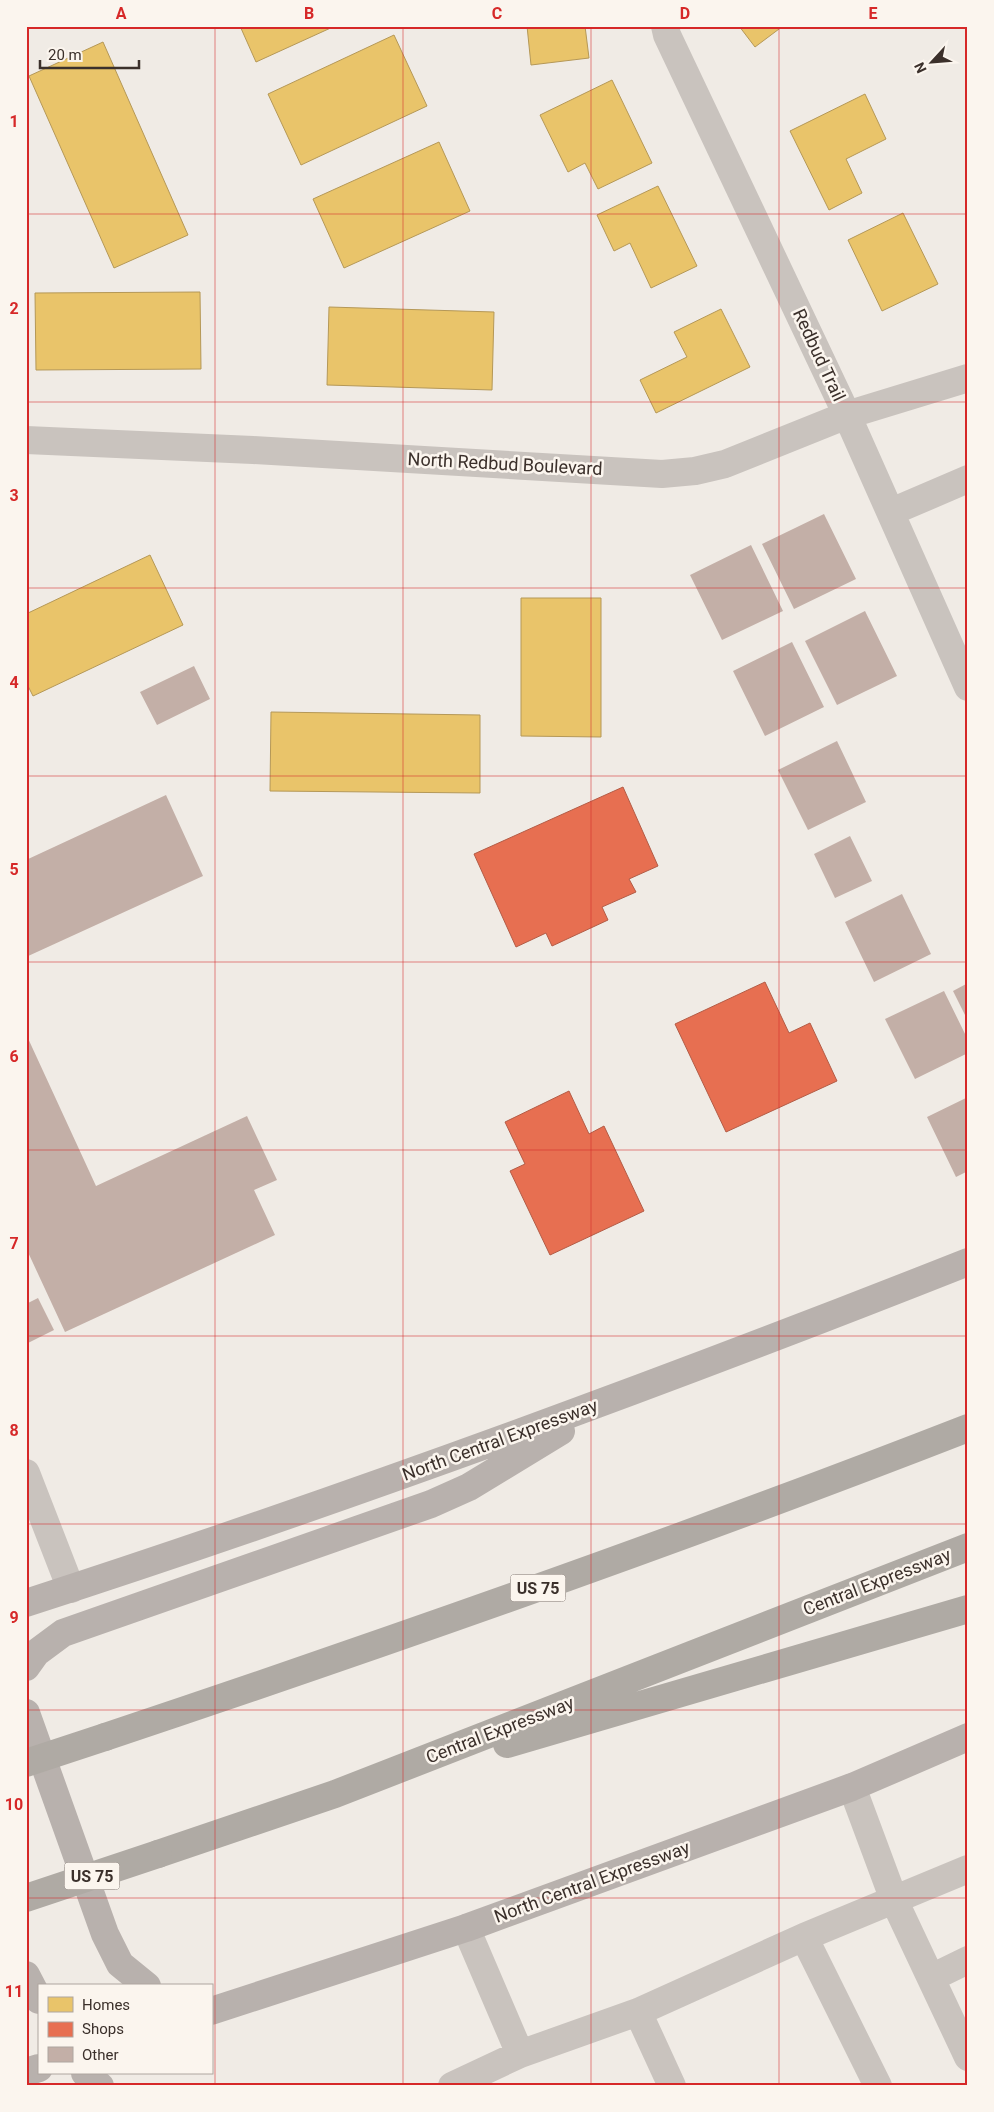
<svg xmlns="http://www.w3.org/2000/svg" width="994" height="2112" viewBox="0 0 994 2112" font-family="Roboto,sans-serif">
<rect width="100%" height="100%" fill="#f0ebe5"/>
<!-- homes -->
<path fill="#e9c46a" stroke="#b59857" d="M240,26h95l-79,36z
M527,26h58l4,32 -58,7z
M739,26h44l-28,21z
M394,35l33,71 -126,59 -33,-71z
M103,42l85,193 -74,33 -85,-192z
M612,80l40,83 -54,26 -13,-26 -17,9 -28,-57z
M865,94l21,45 -40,20 16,34 -33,17 -39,-79z
M439,142l31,69 -126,57 -31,-69z
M658,186l39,80 -46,22 -21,-45 -16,8 -17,-36z
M903,213l35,71 -56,27 -34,-71z
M200,292l1,77 -165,1 -1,-77z
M329,307l165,5 -2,78 -165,-5z
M721,309l29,58 -94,46 -16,-33 47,-23 -13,-25z
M150,555l33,70 -150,71 -7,-14v-68z
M521,598h80v139l-80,-1z
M271,712l209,3v78l-210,-2z"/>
<!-- shops -->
<path fill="#e76f51" stroke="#b35c46" d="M623,787l35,79 -29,13 7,13 -34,15 6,13 -56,26 -6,-13 -30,14 -42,-93z
M765,982l24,51 21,-10 27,58 -111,51 -51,-108z
M569,1091l20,43 15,-8 40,85 -94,44 -40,-84 15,-7 -20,-42z"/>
<!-- building -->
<path fill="#c3afa7" d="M824,514l32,65 -62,30 -32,-65z
M751,545l32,66 -61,29 -32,-65z
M865,611l32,65 -60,29 -32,-64z
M792,642l32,65 -59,29 -32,-65z
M194,666l16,33 -53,26 -17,-33z
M837,741l29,61 -58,28 -30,-60z
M166,795l37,81 -177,81v-97z
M850,836l22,45 -37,17 -21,-44z
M902,894l29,60 -57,28 -29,-60z
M968,983v38l-15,-30z
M944,991l24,49v13l-53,26 -30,-60z
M26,1034l70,152 151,-70 30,64 -23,10 21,45 -210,97 -39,-84z
M968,1097v74l-12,6 -29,-60z
M38,1298l16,32 -28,14v-40z"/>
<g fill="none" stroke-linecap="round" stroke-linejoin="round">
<!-- minor -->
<path stroke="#c9c3be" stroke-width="28" d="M665,26l2,9 180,380 121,272
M26,440l227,10 409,24 33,-3 30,-7 122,-49 121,-37
M891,512l77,-33
M26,1473l45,116
M852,1787l42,113 74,157
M466,1928l54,126
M804,1937l74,149
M931,1978l37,-18
M638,2012l34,74
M452,2086l68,-32 118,-42 166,-75 164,-68"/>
<!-- major -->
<path stroke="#b8b1ad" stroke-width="28" d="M26,1603c318,-103 631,-218 942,-341
M26,1667l10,-14 27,-20 368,-129 38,-17 92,-56
M26,1713l79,221 15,30 27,22
M26,1975l13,25
M211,2011l255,-83 386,-141 116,-50
M26,2072l13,-4
M85,2073l15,13"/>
<!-- highway -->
<path stroke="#afaaa4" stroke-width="28" d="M105,1737c290,-97 578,-198 863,-309
M507,1744l461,-135
M158,1854l177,-60 633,-247"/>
<!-- highway-bridge -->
<path stroke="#afaaa4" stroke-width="28" d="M26,1763l79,-26
M26,1898l132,-44"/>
</g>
<!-- grid -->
<path fill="none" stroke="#d62828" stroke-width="1" stroke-opacity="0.55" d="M215,26v2060M403,26v2060M591,26v2060M779,26v2060M26,214h942M26,402h942M26,588h942M26,776h942M26,962h942M26,1150h942M26,1336h942M26,1524h942M26,1710h942M26,1898h942"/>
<g text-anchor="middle" stroke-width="5" stroke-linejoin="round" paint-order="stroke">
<!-- shield labels -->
<g fill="#fbf5ee" stroke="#756b66" stroke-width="1">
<rect x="510.5" y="1574.5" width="55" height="27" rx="4"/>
<rect x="64.5" y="1862.5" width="55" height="27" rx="4"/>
</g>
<g font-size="16" font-weight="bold" fill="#3b302b">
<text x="538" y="1594">US 75</text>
<text x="92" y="1882">US 75</text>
</g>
<!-- street labels -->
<g font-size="18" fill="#3b302b" stroke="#fbf5ee">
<text transform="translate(819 355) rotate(65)" y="6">Redbud Trail</text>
<text transform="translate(505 464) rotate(3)" y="6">North Redbud Boulevard</text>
<text transform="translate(500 1440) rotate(-20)" y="6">North Central Expressway</text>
<text transform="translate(877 1582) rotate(-21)" y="6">Central Expressway</text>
<text transform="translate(500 1730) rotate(-21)" y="6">Central Expressway</text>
<text transform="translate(592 1882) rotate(-20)" y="6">North Central Expressway</text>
</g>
</g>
<!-- border -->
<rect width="994" height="2112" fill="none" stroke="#fbf5ee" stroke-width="55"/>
<!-- legend -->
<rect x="38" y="1984" width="175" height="90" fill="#fbf5ee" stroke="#aea6a0"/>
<rect x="48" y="1997" width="25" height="15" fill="#e9c46a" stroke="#aea6a0"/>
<text x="82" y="2010" font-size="15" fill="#3b302b">Homes</text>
<rect x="48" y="2022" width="25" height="15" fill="#e76f51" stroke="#aea6a0"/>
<text x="82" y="2034" font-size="15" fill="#3b302b">Shops</text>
<rect x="48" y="2047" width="25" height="15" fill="#c3afa7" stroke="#aea6a0"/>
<text x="82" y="2060" font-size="15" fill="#3b302b">Other</text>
<!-- north arrow -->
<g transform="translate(932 62) rotate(244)" stroke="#fbf5ee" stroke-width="4" paint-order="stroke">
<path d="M0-4L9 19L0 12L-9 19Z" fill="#3b302b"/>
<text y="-8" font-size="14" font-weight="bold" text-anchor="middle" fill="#3b302b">N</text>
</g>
<!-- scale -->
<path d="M40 60v8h99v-8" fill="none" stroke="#3b302b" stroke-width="2.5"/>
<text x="48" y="60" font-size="15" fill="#3b302b" stroke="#fbf5ee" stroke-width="4" paint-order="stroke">20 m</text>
<rect x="28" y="28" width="938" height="2056" fill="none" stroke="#d62828" stroke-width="2"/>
<g font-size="16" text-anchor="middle" font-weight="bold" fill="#d62828">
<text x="121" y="19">A</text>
<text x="309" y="19">B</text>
<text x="497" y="19">C</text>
<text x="685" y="19">D</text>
<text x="873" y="19">E</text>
<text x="14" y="127">1</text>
<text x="14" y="314">2</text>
<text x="14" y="501">3</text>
<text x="14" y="688">4</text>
<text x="14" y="875">5</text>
<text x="14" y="1062">6</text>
<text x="14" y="1249">7</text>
<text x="14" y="1436">8</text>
<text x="14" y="1623">9</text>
<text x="14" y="1810">10</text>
<text x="14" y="1997">11</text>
</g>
</svg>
